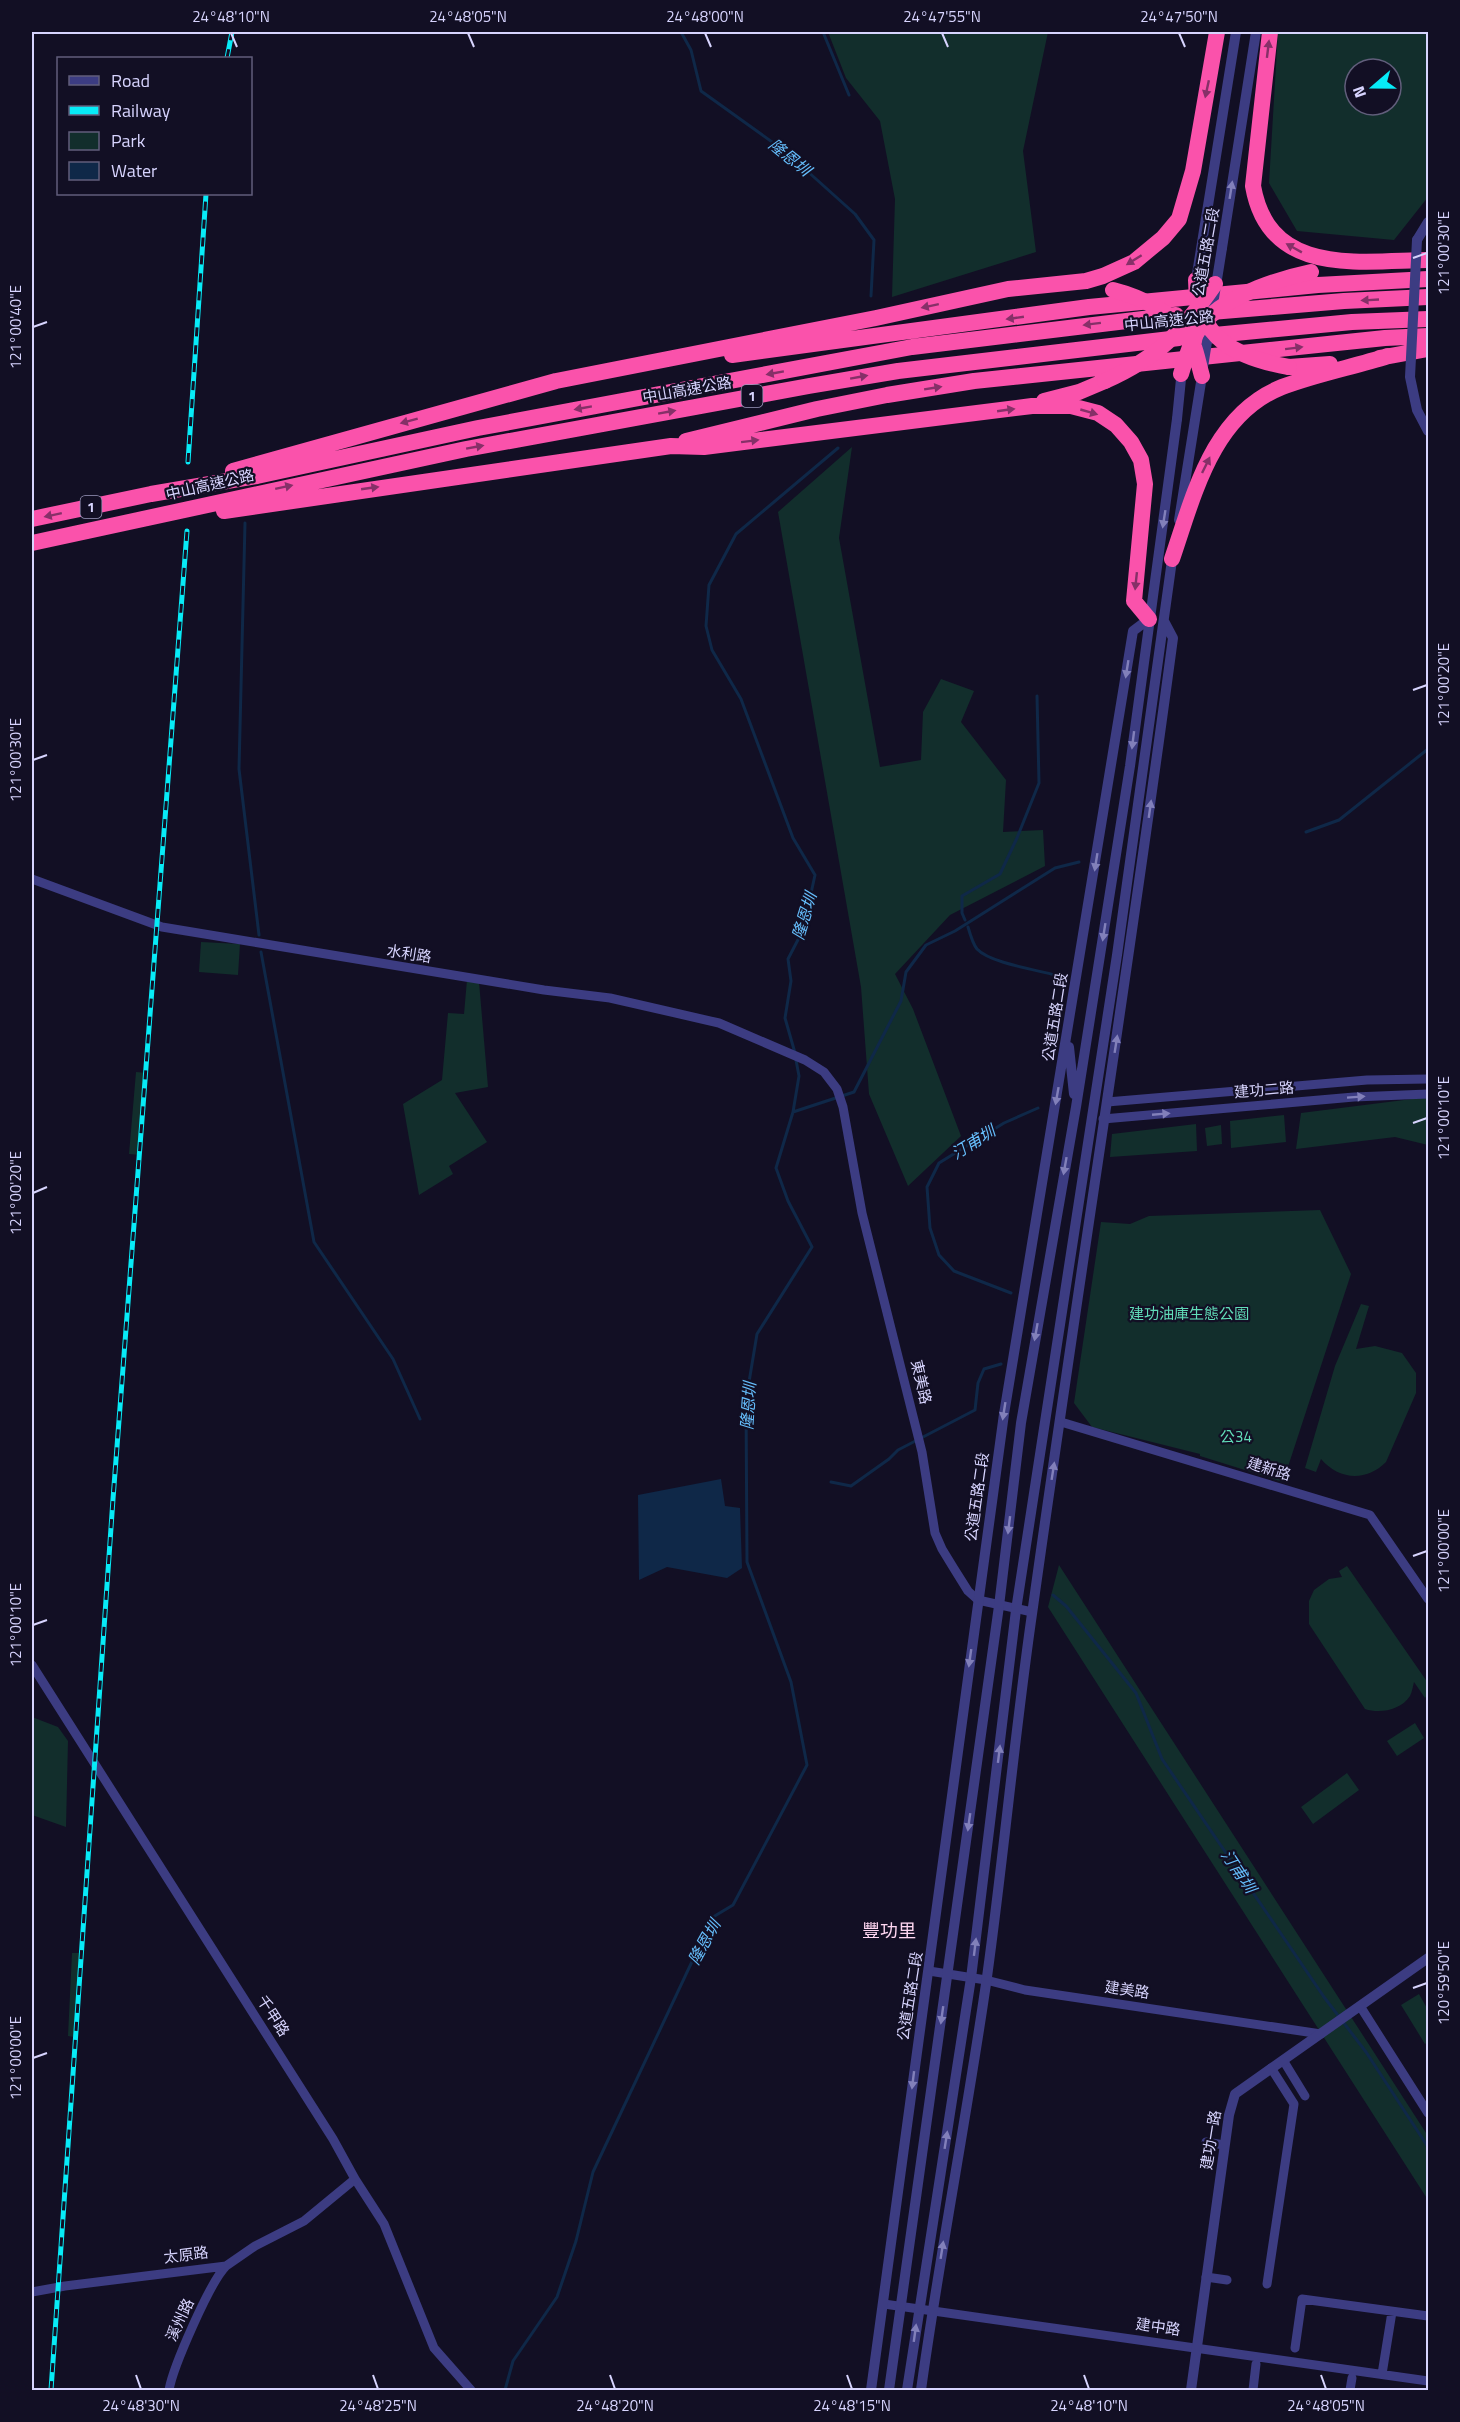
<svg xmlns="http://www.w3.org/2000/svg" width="1460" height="2422" viewBox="0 0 1460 2422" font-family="'Titillium Web','Noto Sans TC',sans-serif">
<rect width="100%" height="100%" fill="#120f24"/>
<!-- green -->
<path fill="#122e2c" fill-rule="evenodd" d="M828,32h220l-25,119 13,101 -144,45 3,-98 -15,-78 -34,-43z
M1278,32h150v165l-34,43 -97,-9 -28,-48zM1355,69h36v36h-36z
M852,447l-13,91 41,229 41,-7 2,-48 18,-33 33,12 -13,31 45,58 -3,52 40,-2 2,36 -95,49 -55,59 18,35 48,127 -53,50 -39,-92 -8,-107 -83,-475z
M201,942l39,2 -2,31 -39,-3z
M467,980l12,2 9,105 -33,6 32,49 -38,24 4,8 -34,21 -16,-91 39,-24 6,-67 16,1z
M136,1072l12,1 -7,82 -12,-1z
M1428,1097v48l-33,-8 -99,12 5,-36z
M1284,1115l2,27 -55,6 -1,-27z
M1196,1124l1,27 -87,6 2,-23z
M1221,1125l1,19 -15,2 -2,-18z
M1320,1210l31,64 -68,208 -83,-26v-2l-108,-27 -18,-24 27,-181 29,2 19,-8z
M1361,1304l8,2 -13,43 19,-3 27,7 14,20v20l-30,69c-20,20 -47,18 -65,-3l-5,13 -11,-4 30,-102z
M1059,1565l369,571v64l-380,-593z
M1347,1566l81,117v11l-3,4 -11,-16c-1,4 -2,10 -4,14 -9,14 -30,18 -45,13l-56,-85v-23l5,-11 15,-11 13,-2 -3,-6z
M32,1717l26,10 10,14 -2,86 -34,-12z
M1415,1723l9,15 -27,18 -10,-15z
M1347,1773l12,17 -46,34 -12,-17z
M72,1953h10l-8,84 -6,-1z
M1419,1994l9,16v32l-3,2 -24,-39z"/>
<!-- water -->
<path fill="#0f2848" d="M721,1479l4,27 15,2 2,60 -15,10 -60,-11 -28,13 -1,-85z"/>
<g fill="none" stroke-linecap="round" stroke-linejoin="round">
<!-- stream -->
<path stroke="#0f2848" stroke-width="3" d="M681,32l10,18 10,41 85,61 69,62 19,26 -3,56
M823,32l26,63
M245,523l-6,246 20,166
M1306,832l33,-12 89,-71
M965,920l-3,-7v-17l38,-22 17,-36 22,-55 -2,-87
M968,927c2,7 5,17 9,22 13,14 60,21 78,26
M261,952l53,290 79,117 27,60
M795,1053l-10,-35 6,-37 -3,-22 15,-29 12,-55 -22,-37 -52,-139 -29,-49 -6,-24 3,-41 27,-51 102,-86
M793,1112l61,-20 47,-91 5,-29 20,-27 29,-14 100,-63 24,-6
M1011,1293l-57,-22 -15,-16 -9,-27 -3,-41 12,-24 65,-40 34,-15
M831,1482l20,4 38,-27 9,-9 77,-40 3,-27 6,-14 17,-5
M1053,1595l13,11 70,87 26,66 162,238 42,55 62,95
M505,2390l8,-29 44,-64 19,-56 17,-69 120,-255 20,-12 74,-140 -16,-83 -44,-120 -1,-162 11,-66 55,-87 -24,-46 -12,-33 17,-56 6,-36 -3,-16"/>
<!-- minor -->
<path stroke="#3c3c82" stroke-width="9" d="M32,879l130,48 382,63 66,8 109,25 86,37 19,12 13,17 6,18 19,106 60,239 13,81 7,16 11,18 15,24 10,9 54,12
M1107,1102l260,-22 61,-1
M1103,1119l251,-22 74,-3
M1061,1422l309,93 58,84
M32,1665l301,474 22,40 29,45 50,124 37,42
M929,1971l57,9 39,10 296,44
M1360,2006l68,107
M1283,2060l22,36
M1206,2142l18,3
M1206,2277l21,3
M1267,2284l27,-180 -23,-36
M32,2292l33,-6 161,-20 29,-20 49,-25 51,-42
M884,2304l544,77
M1295,2348l7,-49 126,17
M1382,2374l10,-62
M169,2390c4,-23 41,-108 57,-124
M1253,2390l3,-26
M1350,2390l2,-12"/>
<!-- tertiary -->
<path stroke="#3c3c82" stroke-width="10" d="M1417,240l11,-18
M1222,248l34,-216
M1196,280l40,-248
M1179,520l23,-144
M1069,1047l5,47
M871,2390l133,-976 129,-783 16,-12
M889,2390l110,-784 22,-183 55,-316 54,-341 47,-347
M907,2390l64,-412 45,-368 101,-655 56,-402
M921,2390c19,-138 46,-274 66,-413 17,-123 28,-247 46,-370 45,-323 97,-645 140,-969l-9,-17
M1191,2390l38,-275 6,-21 193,-136"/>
<!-- motorway -->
<path stroke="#fa52ab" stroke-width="16" d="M1270,32l-17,154c16,91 105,75 175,74
M1211,312l133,-11 84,-4
M1204,336l148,-14 76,-3
M732,355l357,-48 229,-22 110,-6
M1379,358l49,-9
M1289,367l41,-3
M1044,401l35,-9 26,-11
M686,441l131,-32 70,-14 87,-14 411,-43 43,-2
M233,471l323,-90 320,-63 132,-29 78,-8 17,-5 31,-14 29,-24 16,-19 14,-48 24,-139
M224,511l447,-65 33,1 328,-41h39l27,7 18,12 15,17 10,18 4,24 -11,117 15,18
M32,519l119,-25 106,-18 221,-48 434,-81 264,-32
M32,543l434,-94 343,-63 89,-15 281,-33
M1172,559c22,-64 40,-144 110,-172 34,-13 71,-20 106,-31"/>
<!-- rail casing -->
<g stroke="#07ebf7" stroke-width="5">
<path id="rail" d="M227,58l5,-26
M188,462l18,-268
M51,2390l62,-891 74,-968"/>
</g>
<!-- rail -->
<use href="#rail" stroke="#120f24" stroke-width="3" stroke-dasharray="9" stroke-linecap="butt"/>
<!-- tertiary-bridge -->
<path stroke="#3c3c82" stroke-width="10" d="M1417,240l-7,137 7,33 11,21
M1203,367l19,-119
M1177,419l5,-50"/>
<!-- motorway-bridge -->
<path stroke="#fa52ab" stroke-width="16" d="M1196,280c0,58 41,78 93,87
M1113,290c28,7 67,25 80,54 4,10 6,22 9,32
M1181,374c6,-20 13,-44 29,-58 26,-23 68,-37 101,-44
M1105,381c54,-24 76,-48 110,-97"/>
</g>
<!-- one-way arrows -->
<defs><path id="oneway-solid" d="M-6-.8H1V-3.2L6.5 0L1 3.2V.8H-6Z" transform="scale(1.5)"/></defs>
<g fill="#863068">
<use href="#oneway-solid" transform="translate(1268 49) rotate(-83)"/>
<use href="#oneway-solid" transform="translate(1207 89) rotate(102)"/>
<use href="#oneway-solid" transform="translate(1294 248) rotate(-151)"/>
<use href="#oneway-solid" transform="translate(1134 260) rotate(148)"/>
<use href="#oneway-solid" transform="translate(1370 300) rotate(177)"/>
<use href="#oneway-solid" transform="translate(930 306) rotate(168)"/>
<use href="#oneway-solid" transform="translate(1015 318) rotate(172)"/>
<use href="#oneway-solid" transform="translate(1092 324) rotate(173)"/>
<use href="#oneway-solid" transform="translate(1294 348) rotate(-7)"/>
<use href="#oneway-solid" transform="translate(775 373) rotate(170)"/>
<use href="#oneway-solid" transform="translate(859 377) rotate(-10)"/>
<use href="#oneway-solid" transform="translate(933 388) rotate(-9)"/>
<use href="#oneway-solid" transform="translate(583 408) rotate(170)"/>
<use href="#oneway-solid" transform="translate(1006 410) rotate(-8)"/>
<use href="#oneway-solid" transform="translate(667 412) rotate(-10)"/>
<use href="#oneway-solid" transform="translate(1089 412) rotate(16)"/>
<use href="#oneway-solid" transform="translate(409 421) rotate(165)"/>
<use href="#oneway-solid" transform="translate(750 441) rotate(-7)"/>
<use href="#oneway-solid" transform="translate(475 447) rotate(-10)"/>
<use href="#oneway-solid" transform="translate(1206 465) rotate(-64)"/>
<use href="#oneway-solid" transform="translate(284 487) rotate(-12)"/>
<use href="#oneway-solid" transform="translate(370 488) rotate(-8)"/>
<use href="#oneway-solid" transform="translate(53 515) rotate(168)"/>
<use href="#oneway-solid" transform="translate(1136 581) rotate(96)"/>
</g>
<g fill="#8280ba">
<use href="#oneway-solid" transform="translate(1231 190) rotate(-81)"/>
<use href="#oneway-solid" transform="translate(1164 519) rotate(99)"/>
<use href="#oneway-solid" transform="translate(1127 669) rotate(99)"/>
<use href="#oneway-solid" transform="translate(1133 740) rotate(97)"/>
<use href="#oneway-solid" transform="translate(1150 809) rotate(-82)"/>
<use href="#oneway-solid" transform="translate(1096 862) rotate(99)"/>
<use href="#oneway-solid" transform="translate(1104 932) rotate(99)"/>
<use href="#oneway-solid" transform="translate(1116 1044) rotate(-81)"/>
<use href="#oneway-solid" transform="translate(1057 1096) rotate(100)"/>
<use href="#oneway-solid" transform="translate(1356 1097) rotate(-4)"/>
<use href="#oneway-solid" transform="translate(1161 1114) rotate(-5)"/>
<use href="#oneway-solid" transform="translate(1065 1166) rotate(100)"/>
<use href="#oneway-solid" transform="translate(1036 1332) rotate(100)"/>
<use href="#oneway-solid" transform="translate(1004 1411) rotate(99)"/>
<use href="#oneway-solid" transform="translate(1053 1471) rotate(-81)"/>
<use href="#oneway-solid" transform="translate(1009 1525) rotate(97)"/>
<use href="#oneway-solid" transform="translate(970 1658) rotate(98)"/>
<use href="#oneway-solid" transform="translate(999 1754) rotate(-83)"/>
<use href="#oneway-solid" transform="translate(969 1822) rotate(98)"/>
<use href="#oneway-solid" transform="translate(975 1947) rotate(-83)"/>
<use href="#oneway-solid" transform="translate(942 2015) rotate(98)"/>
<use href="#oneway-solid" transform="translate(913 2080) rotate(97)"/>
<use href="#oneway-solid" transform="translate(946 2140) rotate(-81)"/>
<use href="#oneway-solid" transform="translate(942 2250) rotate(-81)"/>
<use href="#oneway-solid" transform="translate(915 2333) rotate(-82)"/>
</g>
<!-- ticks -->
<path fill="none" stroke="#d7d4fe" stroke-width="2" d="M231,33l6,14M468,33l6,14M705,33l6,14M942,33l6,14M1179,33l6,14M1413,258l14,-5M33,327l14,-5M1413,690l14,-5M33,760l14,-5M1413,1123l14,-5M33,1193l14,-6M1413,1556l14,-5M33,1625l14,-5M1413,1988l14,-5M33,2058l14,-5M136,2375l5,14M373,2375l5,14M610,2375l5,14M847,2375l5,14M1084,2375l5,14M1321,2375l5,14"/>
<g text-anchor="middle" stroke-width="4.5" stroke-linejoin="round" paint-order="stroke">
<!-- shield labels -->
<g fill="#120f24" stroke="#9c99bd" stroke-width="1.5">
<rect x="741.5" y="385" width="21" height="22" rx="4.5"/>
<rect x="80.5" y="496" width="21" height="22" rx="4.5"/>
</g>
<g font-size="14" font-weight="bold" fill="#d7d4fe">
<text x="752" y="401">1</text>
<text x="91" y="512">1</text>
</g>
<!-- street labels -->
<g font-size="15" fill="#d7d4fe" stroke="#120f24">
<text transform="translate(1206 252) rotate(-80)" y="5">公道五路二段</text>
<text transform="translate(1169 321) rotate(-6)" y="5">中山高速公路</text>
<text transform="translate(687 390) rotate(-10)" y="5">中山高速公路</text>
<text transform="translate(210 485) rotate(-13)" y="5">中山高速公路</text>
<text transform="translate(409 954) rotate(9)" y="5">水利路</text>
<text transform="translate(1055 1017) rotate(-81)" y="5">公道五路二段</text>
<text transform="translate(1264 1090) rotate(-5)" y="5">建功二路</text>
<text transform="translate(921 1382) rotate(77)" y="5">東美路</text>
<text transform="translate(1269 1469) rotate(17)" y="5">建新路</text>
<text transform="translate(977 1497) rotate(-82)" y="5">公道五路二段</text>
<text transform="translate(1127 1990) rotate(8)" y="5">建美路</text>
<text transform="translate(910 1996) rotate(-81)" y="5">公道五路二段</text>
<text transform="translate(273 2016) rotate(57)" y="5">千甲路</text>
<text transform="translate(1211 2140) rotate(-81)" y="5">建功一路</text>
<text transform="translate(186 2255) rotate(-7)" y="5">太原路</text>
<text transform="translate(180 2320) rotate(-65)" y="5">溪州路</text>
<text transform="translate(1158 2327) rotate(8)" y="5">建中路</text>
</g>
<!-- park labels -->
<g font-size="15" fill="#61dcb8" stroke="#120f24">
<text x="1189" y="1319">建功油庫生態公園</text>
<text x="1236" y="1442">公34</text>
</g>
<!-- water labels -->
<g font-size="16" font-style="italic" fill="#65bdfb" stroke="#120f24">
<text transform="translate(790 157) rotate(39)" y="6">隆恩圳</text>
<text transform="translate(804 916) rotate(-73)" y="6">隆恩圳</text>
<text transform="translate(973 1142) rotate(-32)" y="6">汀甫圳</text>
<text transform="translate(748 1406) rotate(-86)" y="6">隆恩圳</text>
<text transform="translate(1239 1871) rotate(56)" y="6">汀甫圳</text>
<text transform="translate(704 1942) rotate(-61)" y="6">隆恩圳</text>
</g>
<!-- quarter labels -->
<g font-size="18" fill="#fed6f1" stroke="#120f24">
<text x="889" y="1937">豐功里</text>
</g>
</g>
<!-- border -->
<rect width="1460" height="2422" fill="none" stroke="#120f24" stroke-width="66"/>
<!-- legend -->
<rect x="57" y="57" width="195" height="138" fill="#120f24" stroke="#615e7b" stroke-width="1.5"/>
<rect x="69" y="76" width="30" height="9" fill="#3c3c82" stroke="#615e7b" stroke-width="1.5"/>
<text x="111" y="87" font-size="18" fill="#d7d4fe">Road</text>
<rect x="69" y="106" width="30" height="9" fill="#07ebf7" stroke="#615e7b" stroke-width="1.5"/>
<text x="111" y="117" font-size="18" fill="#d7d4fe">Railway</text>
<rect x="69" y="132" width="30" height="18" fill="#122e2c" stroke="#615e7b" stroke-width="1.5"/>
<text x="111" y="147" font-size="18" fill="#d7d4fe">Park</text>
<rect x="69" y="162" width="30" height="18" fill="#0f2848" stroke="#615e7b" stroke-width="1.5"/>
<text x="111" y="177" font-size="18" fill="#d7d4fe">Water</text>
<!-- north arrow -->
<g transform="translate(1373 87) rotate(250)"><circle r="28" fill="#120f24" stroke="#615e7b" stroke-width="1.5"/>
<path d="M0-4.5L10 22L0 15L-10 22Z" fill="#07ebf7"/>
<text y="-9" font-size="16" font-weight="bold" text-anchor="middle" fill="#d7d4fe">N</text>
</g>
<rect x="33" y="33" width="1394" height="2356" fill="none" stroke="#d7d4fe" stroke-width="2"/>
<g font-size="15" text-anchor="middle" fill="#d7d4fe">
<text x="231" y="22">24°48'10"N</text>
<text x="468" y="22">24°48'05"N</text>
<text x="705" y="22">24°48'00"N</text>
<text x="942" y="22">24°47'55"N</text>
<text x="1179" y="22">24°47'50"N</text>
<text transform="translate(1444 253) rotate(-90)" y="5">121°00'30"E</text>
<text transform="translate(16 327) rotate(-90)" y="5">121°00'40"E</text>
<text transform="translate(1444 685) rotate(-90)" y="5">121°00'20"E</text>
<text transform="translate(16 760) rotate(-90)" y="5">121°00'30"E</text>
<text transform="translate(1444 1118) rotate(-90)" y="5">121°00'10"E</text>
<text transform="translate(16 1193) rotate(-90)" y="5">121°00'20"E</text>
<text transform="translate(1444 1551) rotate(-90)" y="5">121°00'00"E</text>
<text transform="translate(16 1625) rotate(-90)" y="5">121°00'10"E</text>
<text transform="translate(1444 1983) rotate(-90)" y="5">120°59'50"E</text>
<text transform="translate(16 2058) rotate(-90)" y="5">121°00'00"E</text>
<text x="141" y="2411">24°48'30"N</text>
<text x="378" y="2411">24°48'25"N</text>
<text x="615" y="2411">24°48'20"N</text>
<text x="852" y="2411">24°48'15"N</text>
<text x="1089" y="2411">24°48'10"N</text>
<text x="1326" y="2411">24°48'05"N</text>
</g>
</svg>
